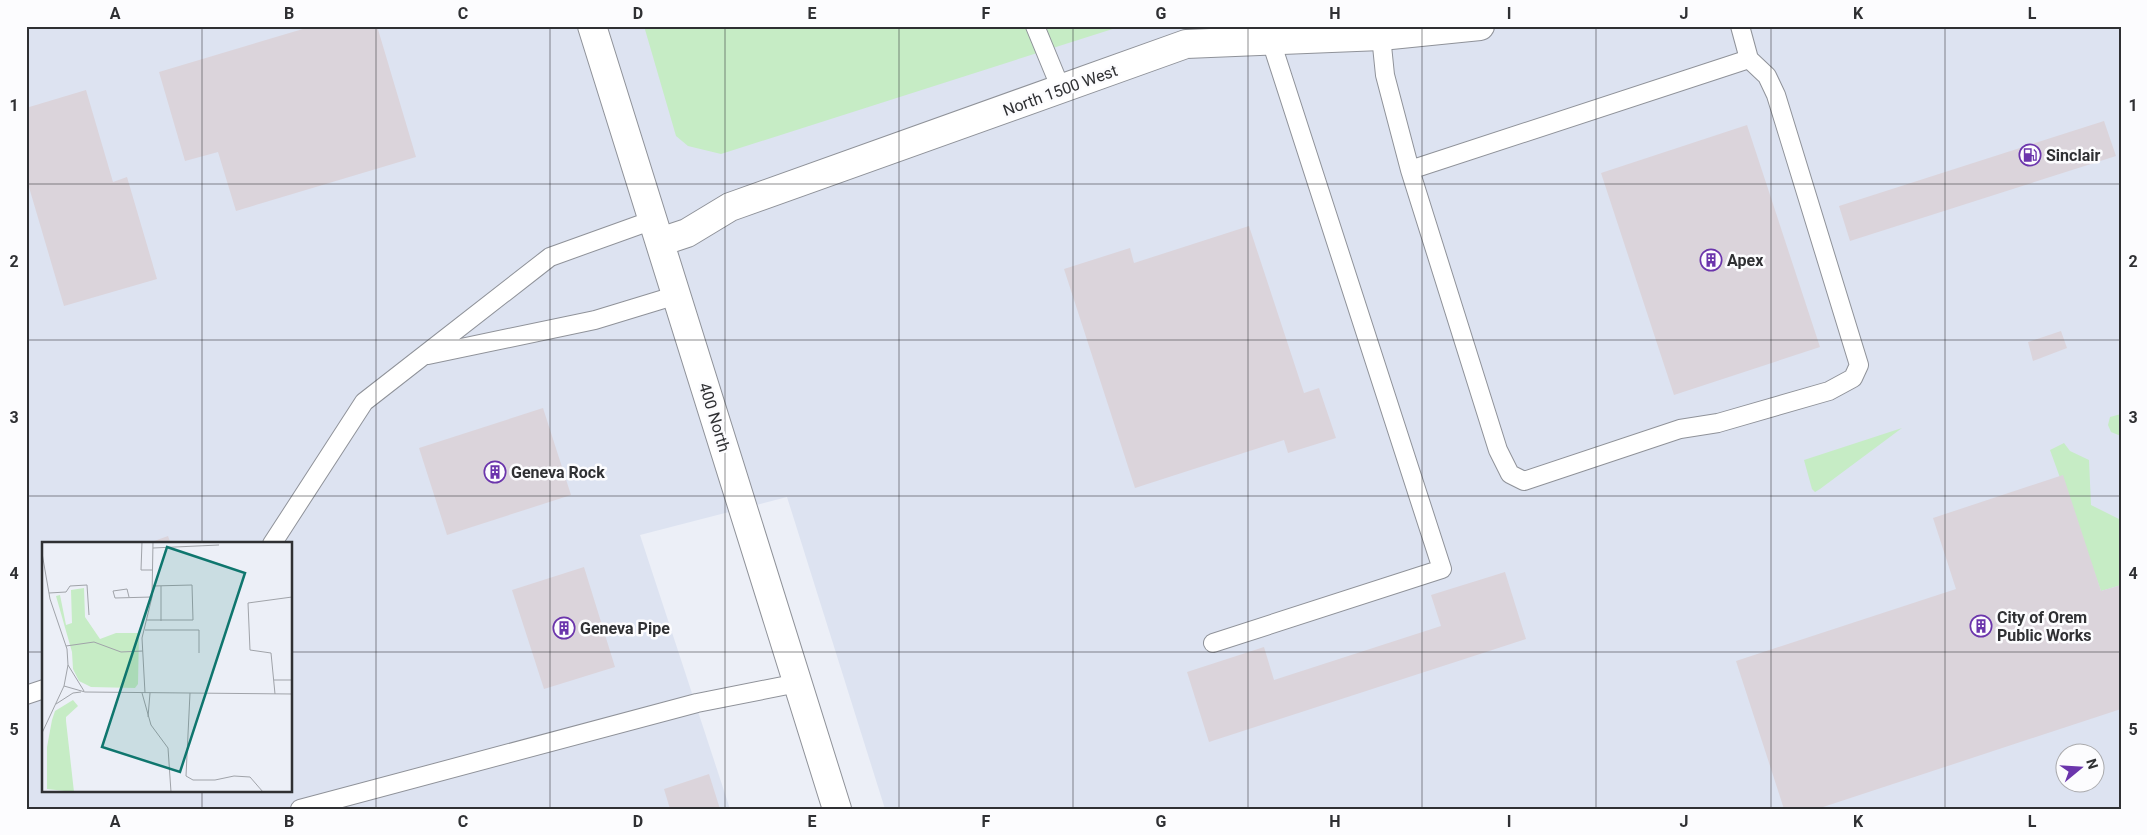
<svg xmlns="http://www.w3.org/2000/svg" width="2147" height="835" viewBox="0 0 2147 835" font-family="Roboto,sans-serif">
<rect width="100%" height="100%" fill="#eceff7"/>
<!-- built -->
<path fill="#dde3f1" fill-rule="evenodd" d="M26,26h2095v783h-1236l-98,-312 -147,38 90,274h-704zM44,544h247v247h-247zM2064,752h30v30h-30z"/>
<!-- green -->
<path fill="#c6ecc5" d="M644,26h478l-401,128 -33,-8 -12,-10z
M2121,414v22l-10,-4 -3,-7 2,-8z
M1902,428l-82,61 -5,3 -3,-3 -8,-29z
M2064,443l6,8 19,9 2,45 30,15v65l-20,6 -51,-141z"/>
<!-- building -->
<path fill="#dbd4db" d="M313,26h64l39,131 -180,54 -18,-59 -33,9 -26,-89z
M86,90l27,92 14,-5 30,102 -93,27 -38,-129v-69z
M2104,121l12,35 -266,85 -11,-35z
M1747,125l73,222 -146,48 -73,-222z
M1249,226l55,167 15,-5 17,50 -48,15 -4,-13 -149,48 -71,-219 66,-21 4,15z
M2061,331l6,17 -34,13 -5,-19z
M543,408l28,87 -124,40 -28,-87z
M2063,475l38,116 20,-6v124l-304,100h-33l-48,-148 220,-72 -23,-71z
M168,536l3,8h-25z
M584,567l31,100 -71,22 -32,-99z
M1505,572l21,67 -317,103 -22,-70 77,-25 10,33 167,-54 -10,-31z
M709,774l11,35h-50l-6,-20z"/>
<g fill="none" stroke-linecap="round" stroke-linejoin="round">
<!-- lane casing -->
<g stroke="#8f9299" stroke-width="20">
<path id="lane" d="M1035,26l26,63
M1381,36l4,39 25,95 88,280 12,24 14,7 156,-52 38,-6 111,-32 24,-13 6,-13 -83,-270 -9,-19 -18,-17 -9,-33
M1410,170l339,-111
M428,355l167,-35 82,-25
M272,544l92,-142 186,-145 103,-37
M1213,643l229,-74 -171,-528
M26,695l18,-6
M300,809l397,-106 101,-20"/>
</g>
<!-- secondary casing -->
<g stroke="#8f9299" stroke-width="30">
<path id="secondary" d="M592,26l245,783
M660,242l27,-9 43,-26 456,-163 195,-8 99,-10"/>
</g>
<!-- lane -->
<use href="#lane" stroke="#fff" stroke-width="18"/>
<!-- secondary -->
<use href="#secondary" stroke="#fff" stroke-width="28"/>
</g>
<!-- grid -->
<path fill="none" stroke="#2f3033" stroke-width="1" stroke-opacity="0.55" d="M202,26v518M376,26v783M550,26v783M725,26v783M899,26v783M1073,26v783M1248,26v783M1422,26v783M1596,26v783M1771,26v783M1945,26v783M26,184h2095M26,340h2095M26,496h2095M26,652h18M291,652h1830M202,791v18"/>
<!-- icons -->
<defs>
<g id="fuel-ring" transform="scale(1.125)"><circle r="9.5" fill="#fcfcfe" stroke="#6b35ac" stroke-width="1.5"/><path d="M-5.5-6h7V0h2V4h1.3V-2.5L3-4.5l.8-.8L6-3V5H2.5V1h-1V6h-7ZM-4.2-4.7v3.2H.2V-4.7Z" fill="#6b35ac"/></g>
<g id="building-ring" transform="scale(1.125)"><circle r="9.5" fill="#fcfcfe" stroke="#6b35ac" stroke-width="1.5"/><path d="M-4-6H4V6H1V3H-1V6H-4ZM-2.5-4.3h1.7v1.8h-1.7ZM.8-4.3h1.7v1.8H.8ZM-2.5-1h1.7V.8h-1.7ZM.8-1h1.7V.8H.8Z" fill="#6b35ac"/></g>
</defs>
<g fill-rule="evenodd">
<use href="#fuel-ring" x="2030" y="155"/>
<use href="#building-ring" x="1711" y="260"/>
<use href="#building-ring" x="495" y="472"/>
<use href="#building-ring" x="1981" y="626"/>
<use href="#building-ring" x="564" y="628"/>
</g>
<g text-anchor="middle" stroke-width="5" stroke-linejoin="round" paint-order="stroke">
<!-- street labels -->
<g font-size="16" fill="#2f3033" stroke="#fcfcfe">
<text transform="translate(1060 90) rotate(-20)" y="6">North 1500 West</text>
<text transform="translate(715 417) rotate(73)" y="6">400 North</text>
</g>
<!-- poi labels -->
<g font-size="16" font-weight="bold" fill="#2f3033" stroke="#fcfcfe" text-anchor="start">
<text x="2046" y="161">Sinclair</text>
<text x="1727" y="266">Apex</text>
<text x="511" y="478">Geneva Rock</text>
<text x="1997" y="623">City of Orem<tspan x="1997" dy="18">Public Works</tspan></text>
<text x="580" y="634">Geneva Pipe</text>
</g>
</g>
<!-- overview -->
<g transform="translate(42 542)">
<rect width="250" height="250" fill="#eceff7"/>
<path d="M42,46l1,29 15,22 16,-6h23l-1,51 -3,4 -44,-1 -12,-6 -6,-12 -1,-17 -16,-56 4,-1 6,30 6,-2 -1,-33zM31,158l5,6 -12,11v4l8,71 -27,-3v-42l5,-27 3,-9z" fill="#c6ecc5"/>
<path fill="none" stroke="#a0a3a9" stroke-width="1" d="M100,0l-1,28h12M111,6l66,-3M0,11l8,46 17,50 1,16 -4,21 -22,47M119,44v35M7,51l17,-1 4,-6 17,-1 2,30M87,55l-2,-8 -14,2 2,7 37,-1M105,78h46l-1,-35 -39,1M103,88h54v23M24,104l28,-4 27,10 22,-1M26,123l16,26M232,138h18M22,144l21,6 207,2M100,151l9,32 17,23 3,44M103,151l-3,-55 10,-41 1,-55M148,151l-4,83 7,4h22l19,-4 16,1 13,15M233,152l-4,-41 -21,-3 -2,-47 44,-6M14,162l17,-11 8,-1M106,175l2,-24"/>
<path fill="#0f766e" fill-opacity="0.15" stroke="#0f766e" stroke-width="2.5" d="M125,5l78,26 -65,199 -78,-25z"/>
<rect width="250" height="250" fill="none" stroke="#2f3033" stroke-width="2.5"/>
</g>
<!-- border -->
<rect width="2147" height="835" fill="none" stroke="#fcfcfe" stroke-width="55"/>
<!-- north arrow -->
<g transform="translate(2080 768) rotate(72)"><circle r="24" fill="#fcfcfe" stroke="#aaaaad"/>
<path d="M0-4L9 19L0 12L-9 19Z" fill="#6b35ac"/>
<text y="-8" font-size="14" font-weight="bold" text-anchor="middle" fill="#2f3033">N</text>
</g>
<rect x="28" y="28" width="2092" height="780" fill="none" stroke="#2f3033" stroke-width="2"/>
<g font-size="16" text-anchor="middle" font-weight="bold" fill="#2f3033">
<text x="115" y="19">A</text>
<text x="289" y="19">B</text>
<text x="463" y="19">C</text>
<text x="638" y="19">D</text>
<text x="812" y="19">E</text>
<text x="986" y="19">F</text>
<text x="1161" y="19">G</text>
<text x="1335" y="19">H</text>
<text x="1509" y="19">I</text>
<text x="1684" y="19">J</text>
<text x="1858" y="19">K</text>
<text x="2032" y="19">L</text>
<text x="14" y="111">1</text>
<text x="2133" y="111">1</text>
<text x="14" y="267">2</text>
<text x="2133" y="267">2</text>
<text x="14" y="423">3</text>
<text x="2133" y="423">3</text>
<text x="14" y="579">4</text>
<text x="2133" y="579">4</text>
<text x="14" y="735">5</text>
<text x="2133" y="735">5</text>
<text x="115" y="827">A</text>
<text x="289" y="827">B</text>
<text x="463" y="827">C</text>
<text x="638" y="827">D</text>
<text x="812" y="827">E</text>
<text x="986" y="827">F</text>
<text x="1161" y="827">G</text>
<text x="1335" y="827">H</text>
<text x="1509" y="827">I</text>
<text x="1684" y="827">J</text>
<text x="1858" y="827">K</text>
<text x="2032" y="827">L</text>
</g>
</svg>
